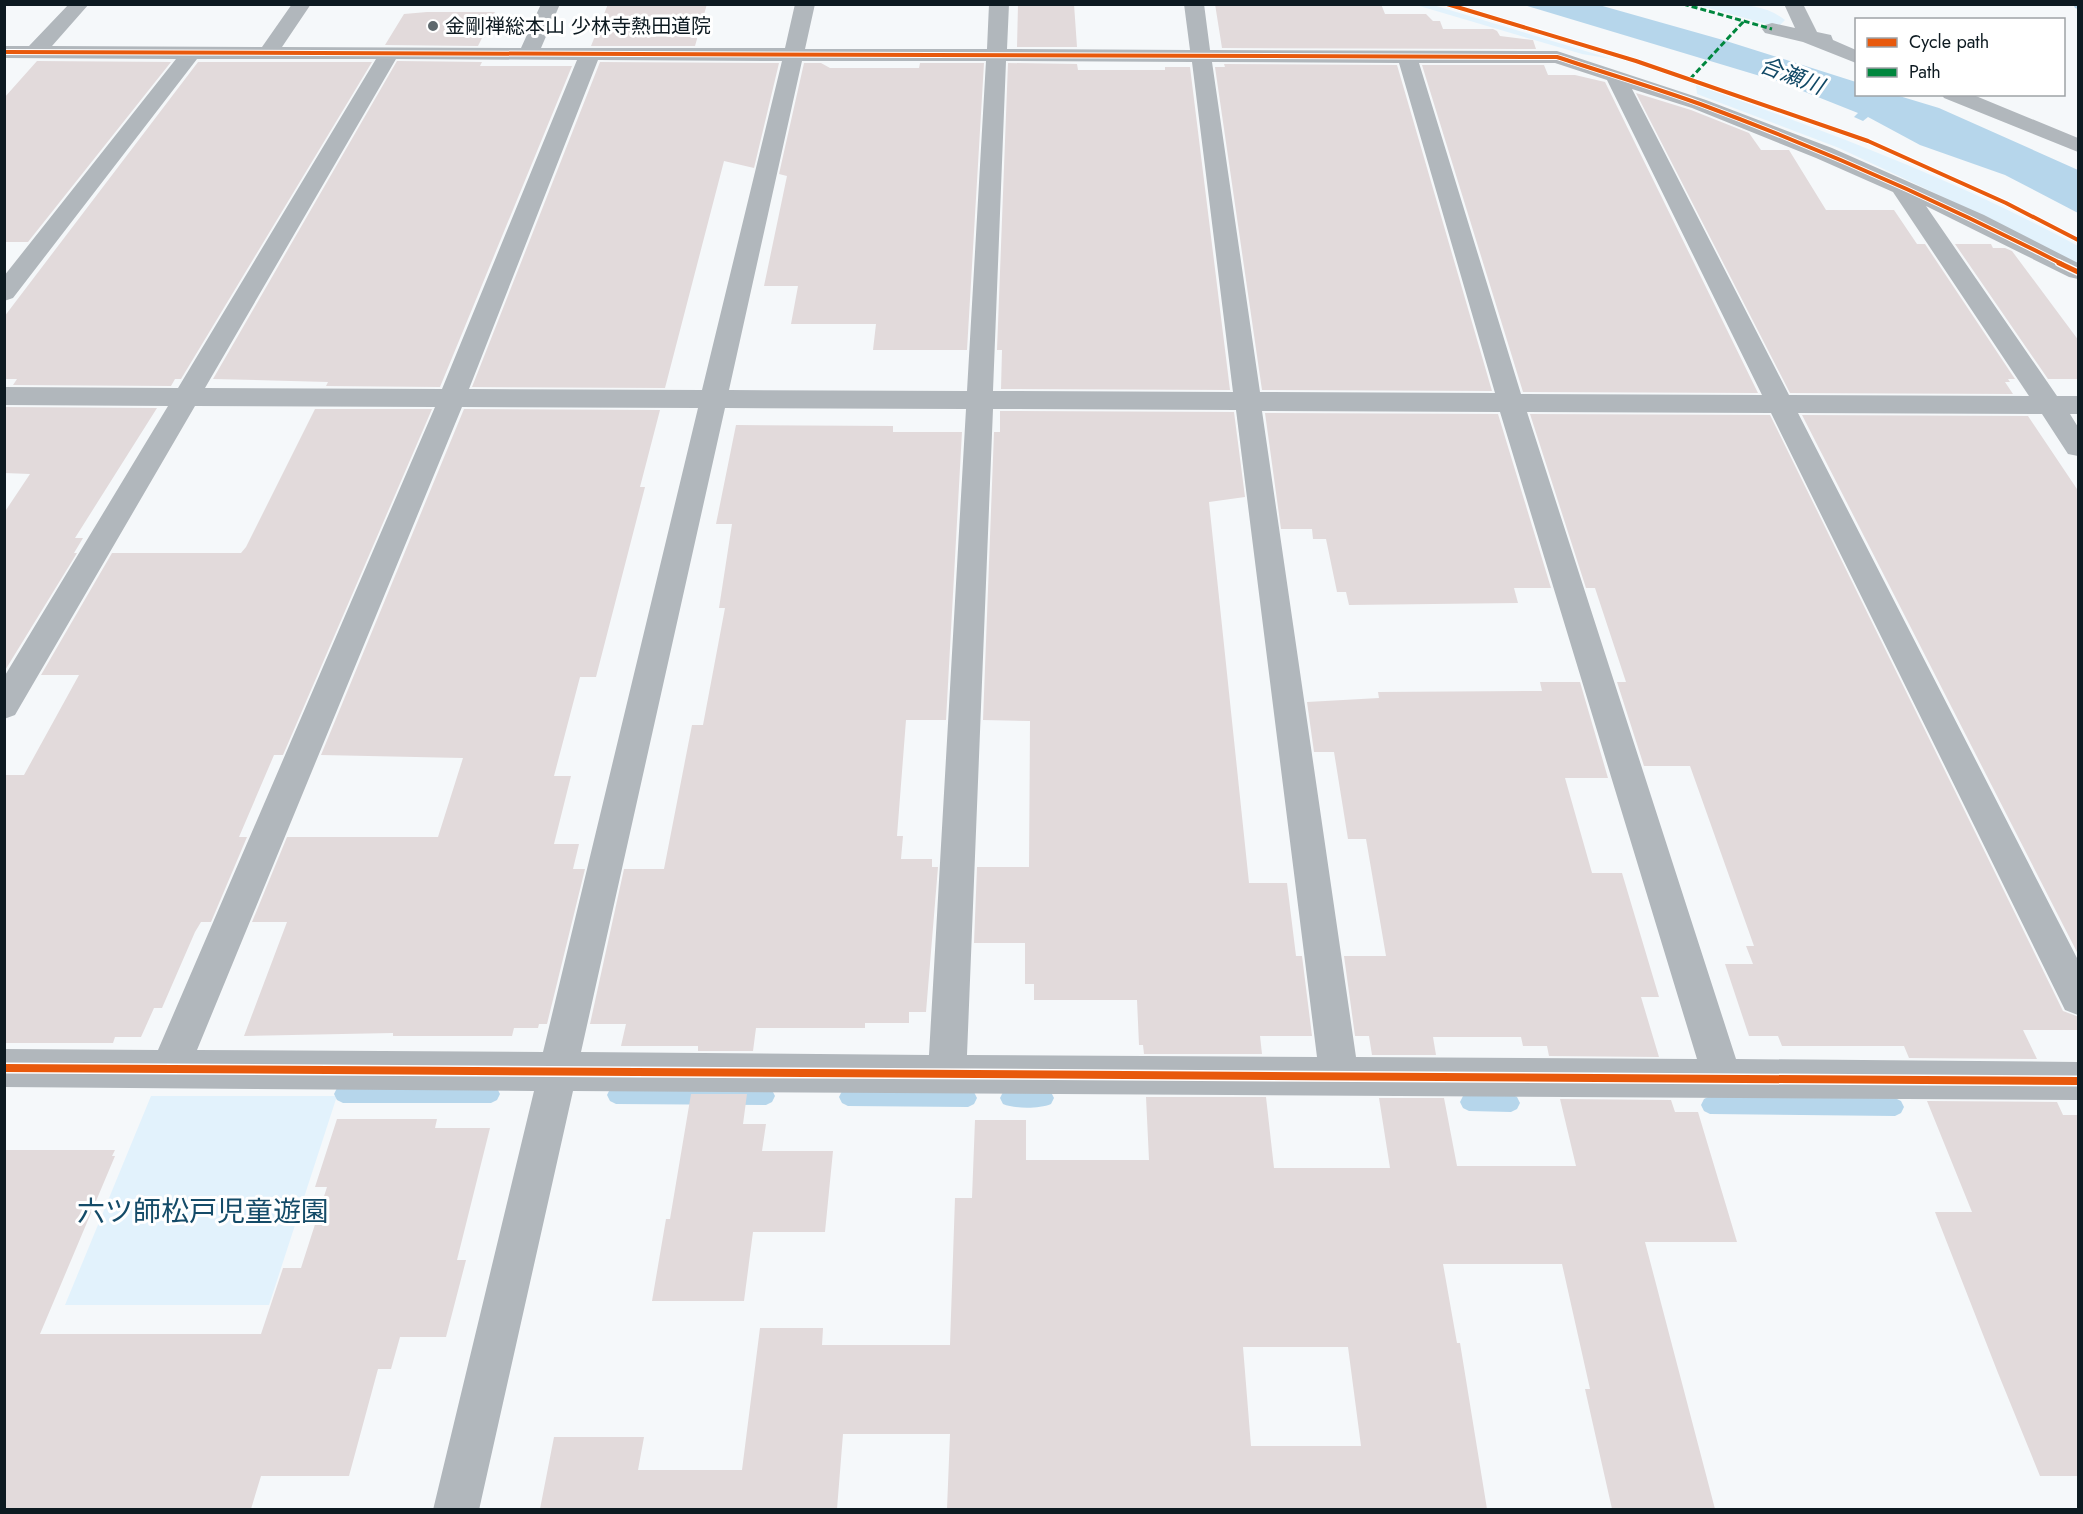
<svg xmlns="http://www.w3.org/2000/svg" width="2083" height="1514" viewBox="0 0 2083 1514" font-family="Jost,'Noto Sans JP',sans-serif">
<rect width="100%" height="100%" fill="#f5f8fa"/>
<!-- green -->
<path fill="#e2f2fc" d="M1416,5h17l179,54 -30,-5z
M1697,5c31,0 63,-5 88,15l-7,7z
M1696,85c133,47 259,94 382,161v21l-90,-49 -149,-70 -142,-54z
M151,1096h186l-68,209h-204z"/>
<!-- water -->
<path fill="#b6d6eb" d="M1524,5h75l124,35 133,42v12l40,1 43,13 139,62v43l-73,-38 -85,-30 -52,-28 -5,4 -9,-4 4,-4 -78,-31z"/>
<g fill="none" stroke-linecap="round" stroke-linejoin="round">
<!-- stream -->
<path fill="#b6d6eb" fill-rule="evenodd" d="M2073,4h5v5l-3,-1z
M343,1085h148l6,3 3,6 -3,6 -6,3h-148l-6,-3 -3,-6 3,-6z
M616,1086l150,1 6,3 3,6 -3,6 -6,3 -150,-1 -6,-3 -3,-6 3,-6z
M848,1088l120,1 6,3 3,6 -3,6 -6,3 -120,-1 -6,-3 -3,-6 3,-6z
M1009,1089h36l6,3 3,6 -3,6c-12,5 -36,5 -48,0l-3,-6 3,-6z
M1469,1093l42,1 6,3 3,6 -3,6 -6,3 -42,-1 -6,-3 -3,-6 3,-6z
M1710,1096l185,2 6,3 3,6 -3,6 -6,3 -185,-2 -6,-3 -3,-6 3,-6z"/>
</g>
<!-- building -->
<path fill="#e2dadb" fill-rule="evenodd" d="M608,4h99l-12,42h-104z
M1018,4h56l3,43h-60z
M1215,4h166l4,10h41l7,7h7l3,8h50l4,2 3,5 33,4 3,9 -314,-1z
M427,12h68l-17,34 -93,-1 19,-31z
M37,61l134,1 -143,180h-24v-144z
M397,61l85,1 -2,4h92l-132,321 -114,-1 2,-4 -115,-3z
M198,62h174l-191,317h-6l-4,7 -158,-1 4,-6h-13v-62z
M600,62l179,1 -25,105 -30,-7 -59,227 -193,-1z
M804,63h17l9,5h89l1,-5h64l-17,287h-94l3,-26h-85l7,-38h-34l23,-110 -8,-2z
M1008,63l69,1 1,6h87v-3h25l40,323 -229,-1 1,-39h-5z
M1224,64l173,1 95,326 -230,-1 -47,-323h10z
M1422,65h122l4,10h27l30,7 153,311 -235,-1z
M1636,93l55,17 58,23 12,17h28l37,60h68l23,34h8l90,135h-7l2,3h-5l8,12 -223,-1z
M1955,244h36l2,4h12l7,3 67,90v38h-31z
M4,407l153,1 -82,130h8l-9,15h3l-73,119v-159l26,-39 -26,-1z
M315,409h117l-149,346h-9l-35,82h8l-36,85h-10l-6,10 -33,76h-8l-13,29h-26l-2,6h-109v-268h20l55,-100h-38l71,-122h129l5,-6z
M464,409l196,1 -20,77h5l-49,190h-16l-26,99h17l-17,68h25l-6,25h12l-38,155h-8l-1,4h-24l-2,8h-119v-3l-149,3 43,-114h-35l35,-85h151l25,-79 -142,-3z
M1000,411l234,1 11,85 -36,5 40,381h38l9,73h6l10,80h-52l2,18h-118l-1,-9h-4l-2,-45h-103v-16h-9v-41h-51l3,-76h52l1,-146 -47,-1 11,-288h6z
M1265,413l233,1 53,174h-37l4,15 -169,2 -3,-13h-9l-11,-53h-13l-1,-10h-31z
M1530,414l240,1 293,596 16,6v13h-56l14,29 -128,-1 -5,-12h-122l-4,-10h-29l-24,-72h28l-7,-18h8l-64,-180h-46l-27,-84h9l-31,-94h-9z
M1802,415l226,1 51,76v464z
M736,425l157,1v6h69l-16,288h-40l-9,116h6l-2,23h31v8h6l-12,145h-17v11h-44v5h-109l-3,23h-55v-5h-77l5,-22h-36l34,-155h40l28,-144h11l22,-117h-6l13,-84h-16z
M1540,682h40l28,96h-43l27,95h30l37,124h-18l18,60 -110,-1 -2,-10h-24l-2,-9h-88l3,18h-64l-3,-19h-14l-11,-80h42l-20,-117h-18l-14,-87h-20l-7,-50 72,-4 -1,-6 164,-1z
M691,1094h56l-4,30h23l-4,27h71l-8,81h-72l-9,69h-92l14,-82h4z
M1146,1097h120l8,71h116l-11,-70h65l13,68h119l-16,-67 111,1 4,12h23l39,130h-92l70,267h-103l-27,-120h5l-28,-125h-119l14,79h3l27,166h-540l3,-75h-107l-6,75h-297l14,-72h90l-6,33h104l18,-142h63l-1,17h128l5,-147h17l3,-78h51v40h123zM1243,1347h105l13,99h-110z
M1927,1101l130,1 6,13h16v361h-39l-42,-103 -63,-161h37z
M337,1119h100l-2,9h55l-33,132h9l-20,77h-46l-9,32h-13l-29,107h-88l-10,33h-247v-359h111l-3,6h3l-75,178h221l22,-66h18l26,-81h-12z"/>
<g fill="none" stroke-linecap="round" stroke-linejoin="round">
<!-- minor -->
<path fill="#b1b7bc" fill-rule="evenodd" d="M69,4h20l-37,42 210,1 30,-43h19l-29,43 239,1 20,-44h19l-19,44h244l10,-44h20l-10,45h182l2,-45h20l-2,45 183,1 -6,-46h20l6,46 347,1 149,49 126,48 152,67 94,48v16l-9,-2 -143,-71 131,190h21v18h-8l8,13v29l-10,-2 -26,-40 -244,-1 280,547v55l-13,-5 -294,-597 -244,-1 209,647 342,3v38l-1505,-9 -94,419h-46l101,-419 -530,-4v-38l154,1 277,-643 -240,-1 -180,309 -11,4v-42l164,-271 -164,-1v-18l174,1 198,-329h-179l-184,239 -9,3v-25l172,-217 -172,-1v-12h25zM396,59l181,1 -135,329 -237,-1zM598,60l184,1 -80,329 -233,-1zM802,61h184l-19,330 -238,-1zM1006,61l186,1 41,330 -240,-1zM1212,62l187,1 96,330 -235,-1zM1419,63h136l52,17 155,315 -241,-1zM1632,89l60,19 124,50 77,34 136,204 -240,-1zM462,407l236,1 -155,644 -346,-2zM725,408l241,1 -37,646 -348,-3zM993,409l243,1 81,647 -350,-2zM1262,411l238,1 197,647 -341,-2z
M1784,4h19l14,28 14,3 2,5 23,10v13l-53,-21 -38,-9 -3,-4 3,-4 7,-2 23,5z
M1941,94h30l107,44v14l-134,-54z"/>
<!-- quiet -->
<path stroke="#00873e" stroke-width="3" stroke-dasharray="6 3" stroke-linecap="butt" d="M1683,4l89,25
M1690,79l54,-58"/>
<!-- cycleway-far2 casing -->
<g stroke="#fff" stroke-width="6">
<path id="cycleway-far2" d="M1447,4l189,57 232,80 138,62 72,37
M4,52l1553,5c48,16 96,30 143,47 124,46 245,100 362,160"/>
</g>
<!-- cycleway-far1 casing -->
<g stroke="#fff" stroke-width="8">
<path id="cycleway-far1" d="M2059,263l19,9"/>
</g>
<!-- cycleway casing -->
<g stroke="#fff" stroke-width="11">
<path id="cycleway" d="M4,1068l2074,13"/>
</g>
<!-- cycleway-far2 -->
<use href="#cycleway-far2" stroke="#e8590c" stroke-width="4"/>
<!-- cycleway-far1 -->
<use href="#cycleway-far1" stroke="#e8590c" stroke-width="5"/>
<!-- cycleway -->
<use href="#cycleway" stroke="#e8590c" stroke-width="8"/>
</g>
<!-- markers -->
<circle fill="#5e686d" stroke="#fff" stroke-width="2" cx="433" cy="26" r="6"/>
<g text-anchor="middle" stroke-width="6" stroke-linejoin="round" paint-order="stroke">
<!-- far-poi labels -->
<g font-size="20" fill="#0d1a21" stroke="#fff" text-anchor="start">
<text x="445" y="33">金剛禅総本山 少林寺熱田道院</text>
</g>
<!-- far-water labels -->
<g font-size="22" font-style="italic" fill="#114966" stroke="#fff">
<text transform="translate(1792 75) rotate(21)" y="8">合瀬川</text>
</g>
<!-- near-park labels -->
<g font-size="28" fill="#144b68" stroke="#fff">
<text x="203" y="1221">六ツ師松戸児童遊園</text>
</g>
</g>
<!-- border -->
<rect width="2083" height="1514" fill="none" stroke="#0d1a21" stroke-width="12"/>
<!-- legend -->
<rect x="1855" y="18" width="210" height="78" fill="#ffffff" stroke="#9ea3a6" stroke-width="1.5"/>
<rect x="1867" y="38" width="30" height="9" fill="#e8590c" stroke="#9ea3a6" stroke-width="1.5"/>
<text x="1909" y="48" font-size="18" fill="#0d1a21">Cycle path</text>
<rect x="1867" y="68" width="30" height="9" fill="#00873e" stroke="#9ea3a6" stroke-width="1.5"/>
<text x="1909" y="78" font-size="18" fill="#0d1a21">Path</text>
</svg>
